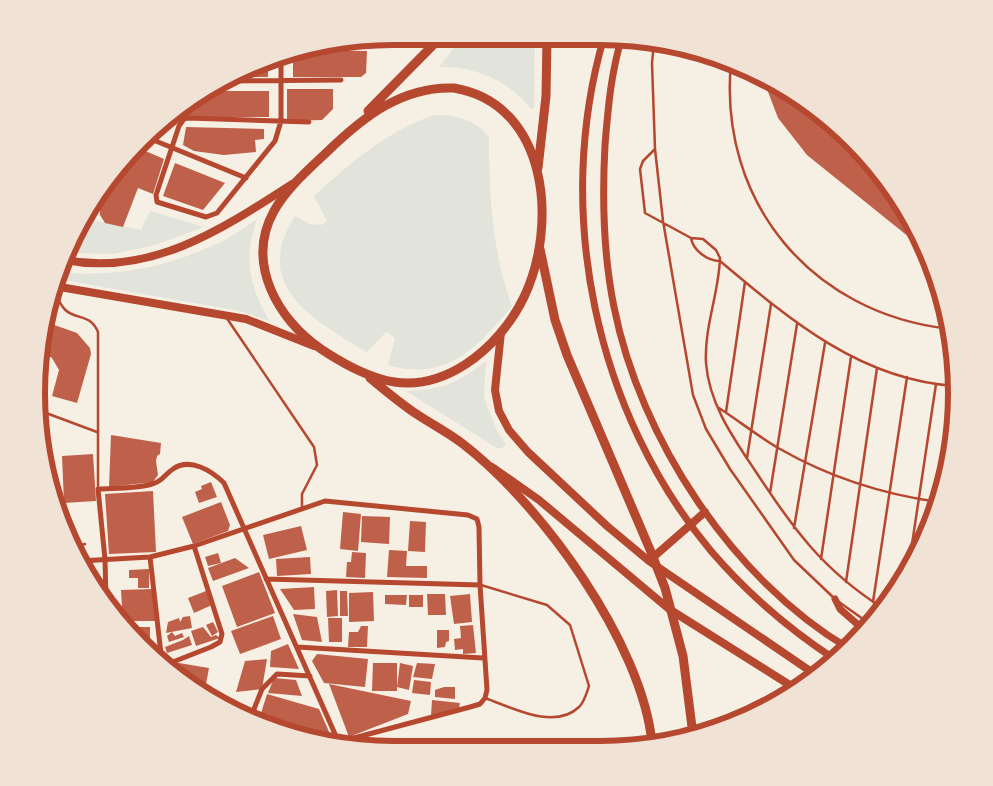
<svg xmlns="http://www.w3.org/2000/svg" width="993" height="786" viewBox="0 0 993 786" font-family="Roboto,sans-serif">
<rect width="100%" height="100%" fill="#f6efe4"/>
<!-- green -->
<path fill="#e2e4dc" d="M463,36l72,1 -1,71 -3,1c-23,-29 -56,-43 -92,-42z
M434,115c22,0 41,4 55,22 0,57 3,115 23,169 -35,42 -66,76 -124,59l7,-27 -9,-6 -19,20c-53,-32 -117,-66 -72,-136l15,8 11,1 6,-4 -13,-25c36,-33 73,-65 120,-81z
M150,211l54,16 -52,19 -40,8 -44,-1 12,-28 12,-5 49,10z
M257,219c-14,41 -8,64 12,102l-29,-10 -183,-32 3,-7c52,6 107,-5 154,-27 15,-6 29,-17 43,-26z
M486,361l-2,37 13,33 9,13 -4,4h-5l-91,-57c38,-2 50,-7 80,-30z"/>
<!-- building -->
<path fill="#bf614a" d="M397,36v6l-35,-1v-1z
M297,50l70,1 -1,22 -5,4h-68v-25z
M268,62v15h-36z
M762,76l17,8 56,41 74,89 16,36 -118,-95 -29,-37z
M287,89h46v20l-11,11 -35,1z
M205,91h64v26h-97z
M186,127l78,2v10l-9,1 1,12 -32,3 -30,-4 -11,-6z
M136,147l28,12 -11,35 -15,-6 -15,39 -18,-4 -5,-8 -1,-20z
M175,163l50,20 -22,27 -40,-14z
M46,322l31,11 13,15 1,6 -14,49 -25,-7 7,-26 -7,-12 -10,-6z
M111,435l50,8 -1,11 -3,2 -1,5 2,14 -5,7 -44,5z
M93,454l3,47 -32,2 -2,-47z
M211,482l6,15 -18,6 -4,-11 7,-3 -1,-3z
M153,491l3,61 -47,2 -4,-60z
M221,502l9,23 -2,6 -35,13 -11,-27z
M343,512l18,2 -3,37 -18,-2z
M362,516l28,1 -1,27 -28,-2z
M410,521l16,1 -1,30 -17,-1z
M301,526l6,24 -38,9 -6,-24z
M389,550l18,1 -1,15h21v12l-40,-1z
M352,552l14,1 -1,25 -19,-1 1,-15h4z
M218,553l3,10 -13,3 -3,-9z
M310,557l1,17 -34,2 -1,-17z
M235,558l14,10 -36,13 -5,-13z
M149,569v19h-11v-10h-9v-8z
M259,572l16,41 -38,14 -15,-41z
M314,587l1,22 -21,1 -14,-21z
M152,589l4,32h-33l-2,-31z
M337,590l1,26 -11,1 -1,-26z
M206,591l6,14 -18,8 -6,-15z
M340,591h7l1,25h-8z
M373,592l1,29 -25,1v-29z
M427,594h18l1,21h-18z
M470,594l2,28 -18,2 -4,-28z
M385,595h22l-1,10 -21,-1z
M409,595h14v12h-14z
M293,614l24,3 5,25 -20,-2z
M190,616l2,12 -26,5 2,-11 11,-4 1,4 3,-5z
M273,616l8,23 -41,15 -9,-23z
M328,618h14v24h-13z
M213,622l5,10 -6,4 -6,-11z
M473,625l3,28 -13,1v-5l-8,1 -1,-11 7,-1 -1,-12z
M361,626h7l-1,21h-19l1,-15h9z
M136,627h14v23h-4l-10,-10z
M203,627l8,10 5,-2 4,3 -24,8 -5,-15z
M437,630h12v11l-3,1 -1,5 -8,1z
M172,632l3,4 7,-3 2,4 -15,5 -2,-6z
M189,636l3,9 -25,8 -2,-6 18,-7z
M288,644l11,25 -29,-2 1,-16z
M317,654l51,5 -3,28 -41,-4 -12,-22z
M267,659l-5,30 -26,3 9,-31z
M179,663l30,5 -5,27 -27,-20z
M373,663h24v24l3,-24 13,3 -4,24 -12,-3v4h-25z
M417,663l18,1 -3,15 -19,-2z
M274,678l22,2 6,16 -34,-3z
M414,680l17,2 -1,13 -18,-2z
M329,684l82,17 -3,13 -59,23z
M444,687h11v12l-20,-2v-7z
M267,694l52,15 15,34h-10l-66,-20z
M214,696l16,5 -2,6 -15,-8z
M432,700l28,3 -1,5 -28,8z"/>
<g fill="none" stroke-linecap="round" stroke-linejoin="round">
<!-- service -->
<path stroke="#b5482f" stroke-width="2.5" d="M654,43l-2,20 3,86 8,72 30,174 13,34 24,40 64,91 41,39
M731,63c-13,138 80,251 219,266
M655,149l-12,12 -3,8 5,44 46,25 12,1 13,11 4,8c-1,35 -16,69 -14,105 3,40 26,73 48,106 40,60 67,100 130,140
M691,238c2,12 16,23 29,23 69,58 140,119 235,125
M55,288c9,41 32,18 43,44v157
M226,317l88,130 3,18 -15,29v13
M719,408c20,13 40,29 61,41 49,28 102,45 158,53
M38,410l59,22
M726,412l19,-130
M747,458l24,-154
M770,493l27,-169
M794,528l31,-185
M74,547l11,-3
M821,559l30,-202
M908,571l28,-187
M846,582l31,-214
M481,585l66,20 23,20 19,61c-2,6 -5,17 -10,21 -25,24 -68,0 -94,-9
M839,602l31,22
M873,602l34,-225"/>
<!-- minor -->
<path stroke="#b5482f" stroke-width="5" d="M343,43h34
M281,56v65l-6,20 -58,72 -11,4 -49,-15 -1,-7 23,-69 5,-7 4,-1 121,4
M222,81l119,-1
M146,137l100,41
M86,212l2,-3
M150,557l12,106
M80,561l70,-4 44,-11 131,-45 143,14 9,4 2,8 1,58 7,105 -2,8 -5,6 -10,3 -131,35
M266,579l214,6
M106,600l-1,-41 -7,-70c17,-1 37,0 54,-5 10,-2 13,-10 21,-15 17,-12 39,2 51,14l115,260
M297,647l186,11
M165,665l46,-18 9,-5 2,-8 -28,-88
M250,719l12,-30 15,-15 33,2"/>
<!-- secondary -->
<path stroke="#b5482f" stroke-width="7" d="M604,37c-51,174 -9,375 107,514 36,42 79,79 125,109
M622,37c-11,35 -14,72 -17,108 -3,55 -2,108 9,162 26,131 118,272 234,341
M835,599l5,10 24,21"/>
<!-- primary -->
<path stroke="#b5482f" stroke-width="8" d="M65,260c86,17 159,-32 227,-76
M54,286l192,33 68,27
M501,332l-6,58 4,21 10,19 19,22 79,74 42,35 167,114
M492,467l47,33 130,109 127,80
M650,560l55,-48"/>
<!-- trunk -->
<path stroke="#b5482f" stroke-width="9" d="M454,88c95,16 104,138 70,209 -25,52 -83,100 -143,82 -21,-6 -42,-18 -60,-30 -43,-29 -76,-86 -47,-138 13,-23 34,-41 53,-59 36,-35 75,-66 127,-64z
M368,111l74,-75
M538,168l8,-72 1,-59
M540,249l15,71 12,35 84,197 14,36 18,68 10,79
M370,378c16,13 31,26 48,37 15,10 31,18 45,29 78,60 179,199 189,299"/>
</g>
<!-- crop -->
<path d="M0 0H993V786H0ZM393 45H600A348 348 0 0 1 948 393V393A348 348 0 0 1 600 741H393A348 348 0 0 1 45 393V393A348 348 0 0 1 393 45Z" fill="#f1e2d6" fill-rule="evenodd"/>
<path fill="none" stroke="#b5482f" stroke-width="6" d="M393 45H600A348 348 0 0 1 948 393V393A348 348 0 0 1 600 741H393A348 348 0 0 1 45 393V393A348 348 0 0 1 393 45Z"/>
</svg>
